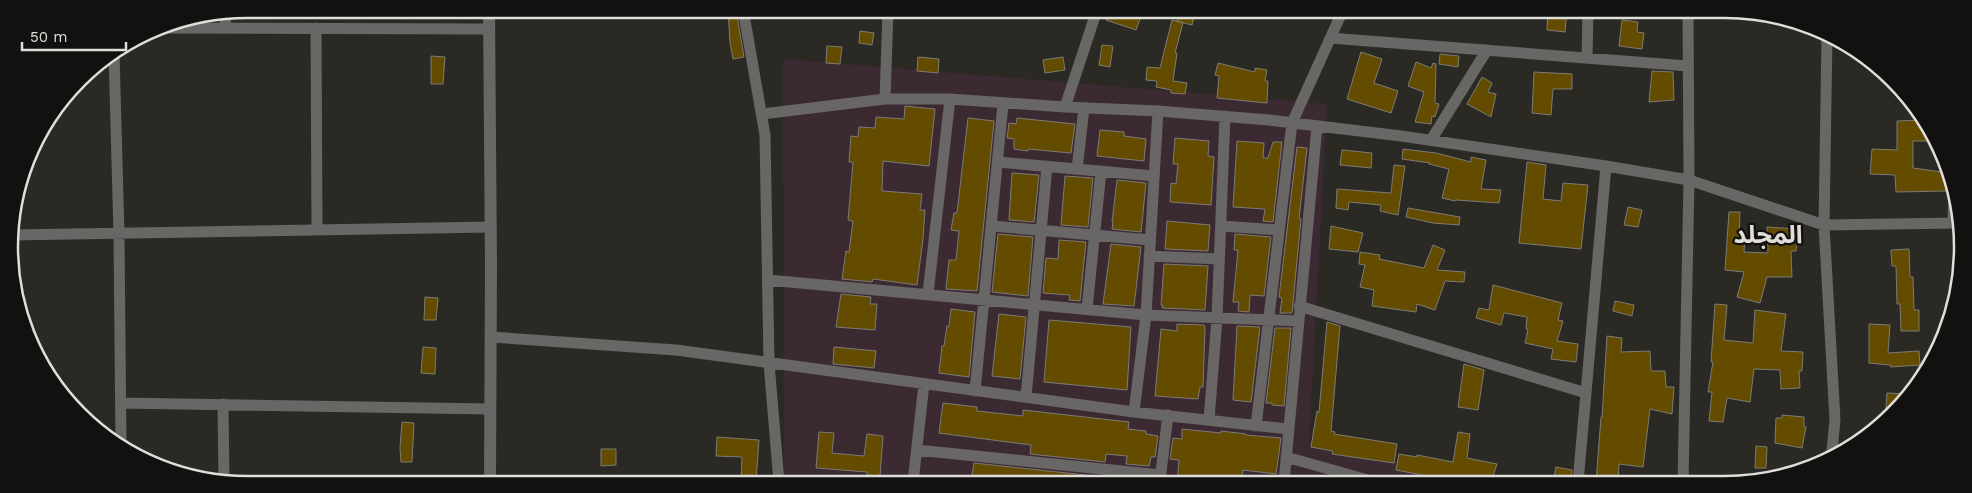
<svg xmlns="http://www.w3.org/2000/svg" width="1972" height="493" viewBox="0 0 1972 493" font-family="'Work Sans','Noto Sans Arabic',sans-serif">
<rect width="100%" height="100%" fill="#2b2923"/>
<!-- commercial -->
<path fill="#3c2a33" d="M783,59l544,45 -18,338 183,40h-708z"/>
<!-- building -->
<path fill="#634c00" stroke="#7d7b75" d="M728,9h8l8,48 -11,2 -3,-16z
M1109,10h24l-1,6 8,3 -4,11 -30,-10z
M1181,10h15l-4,15 -15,-4z
M1548,11h19l-2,21 -18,-2z
M1172,20l11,3 -8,30h2l-4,28 14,2 -2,11 -14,-1v-3l-15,-3 1,-6 -11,-1 1,-13 13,1z
M1622,20l16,2 -1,10 7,1 -2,16 -23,-3z
M860,31l14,2 -2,12 -13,-2z
M1102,45l11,1 -3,21 -11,-2z
M827,46l15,1 -2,17 -14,-1z
M1361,52l21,7 -8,24 24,8 -7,22 -44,-14z
M1440,54l19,2 -1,11 -19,-3z
M431,56l14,1 -2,27h-12z
M918,57l21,2 -1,14 -21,-2z
M1063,57l2,13 -20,3 -2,-13z
M1416,62l15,6 2,-5 3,1 -1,39 4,1 -4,13 -3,-1 -1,8 -16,-2 9,-30 -16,-6z
M1218,63l37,9v-4l12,2 -2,11h3l-1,22 -50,-5 2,-22 -4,-1z
M1652,71l21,1 1,28 -25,2z
M1534,72l38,2v15h-19l-2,26 -19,-2z
M1482,77l10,6 -4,9 8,2 -5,23 -24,-13z
M905,106l30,3 -6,57 -46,-5 -1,30 40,3 -2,16h5l-2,29 -6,46 -44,-6 -1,3 -30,-3 4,-28 3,1 4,-31 -5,-1 5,-58h-4l2,-26 7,1 1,-10 16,1 1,-11 28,2z
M968,118l26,3 -17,170 -31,-2 3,-29h7l3,-29 -8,-1 3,-17h3z
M1017,118l58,6 -4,29 -43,-4v2l-14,-2v-10l-7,-1 2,-15 7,1z
M1923,120l10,21h-20v27l36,5 2,3 -4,4 -1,11 -50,1 -1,-17 -25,-1 2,-25 25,1v-29z
M1100,130l24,2v4l22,3 -2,22 -47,-5z
M1175,138l34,3 -1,15 6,1 -3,48 -41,-3 1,-19 5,1 2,-20h-5z
M1237,141l27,2 -1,15h5l5,-16h9l-9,80 -10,-1 2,-12 -32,-2z
M1297,147l10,1 -8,70 2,1 -9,94h-12l2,-15 -3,-1z
M1403,149l33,4 35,9v-5l15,3 -5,29 20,1 -2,13 -43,-3 -1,1 -13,-3 7,-29 -20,-5 1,-1 -28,-4z
M1342,150l30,3 -1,15 -31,-3z
M1527,162l19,3 -3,34 18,2 2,-18 25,2 -7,64 -62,-6z
M1394,165l11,1 -7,49 -18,-4 1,-6 -32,-3 -1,8 -12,-2 1,-19 54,4z
M1012,173l27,2 -5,47 -25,-2z
M1065,176l28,2 -5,49 -27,-2z
M1117,180l29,3 -5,49 -29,-3 1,-7h-1z
M1628,207l14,3 -4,17 -14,-2z
M1408,208l52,9 -1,8 -26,-2 -27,-6z
M1729,212h11l-1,24 6,1 -1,15 24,1 -1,-26 32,2 -3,22h-5l1,26h-25l-7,26 -23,-6 7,-25 -19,-2z
M1167,221l43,4 -2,26 -43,-2z
M1331,226l32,7 -5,19 -29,-3z
M998,234l35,3 -5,59 -36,-4z
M1235,234l36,3 -7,59 -14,-1 -1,17 -11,-1 1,-9h-6l5,-52h-4z
M1059,240l27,2 -6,59 -11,-1 1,-5 -27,-2 3,-35 12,1z
M1111,244l30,3 -7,59 -31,-2z
M1433,245l12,5 -8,20 28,2 -1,10 -19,-1 -10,29 -18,-6 -1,8 -44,-6 2,-16 -14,-3 5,-22 -6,-1 1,-12 20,3 -1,4 45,9z
M1909,249l1,28h3l1,33h5v21h-18l-1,-27h-3l-1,-38h-4l-1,-16z
M1164,264l44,2 -3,44 -43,-2 1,-3h-2z
M1493,285l69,18 -4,17 5,1 -6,20 21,3 -2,18 -25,-3 2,-10 -28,-6 3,-14h-2l1,-12 -23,-4 -3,12 -25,-7 3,-10 10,2z
M841,294l30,3 -1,7h7l-2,26 -39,-3z
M425,297l13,1 -2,22h-12z
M1615,301l19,4 -2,11 -19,-5z
M1715,304l12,1 -3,35 29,3 2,-33 31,4 -5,37 22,1 -1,19h-3l1,17 -19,1 -1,-19 -26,-1 -4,33 -23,-4 -4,24 -14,-1 3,-29h-4l5,-30h-2z
M951,309l24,3 -6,65 -30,-4 3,-27h2l3,-20h2z
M999,314l27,3 -6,62 -28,-3z
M1049,320l82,7 -4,63 -83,-8z
M1327,322l13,4 -9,105 4,1 -1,2 63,10 -3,19 -62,-9 1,-3 -22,-4 6,-36 2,1z
M1177,324l27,1 1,2 -2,60h-3l-2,12 -43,-3 6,-67 16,2z
M1869,324l21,1 -2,28 31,-2 1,14 -29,2 -1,-2 -21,-2z
M1237,326l23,1 -9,75 -18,-2z
M1275,328h16l-7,78 -12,-1v-2h-6z
M1607,336l15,2 -1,14 29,-1 1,20h14l1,16h8l-2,27 -22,-5 -7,58 -24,-3 -1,18h-22l5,-65h1z
M423,347l13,1 -1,26 -14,-1z
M834,347l42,4 -2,17 -41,-4z
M1464,364l20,6 -6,40 -20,-3z
M1887,393l21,1 -15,21 -8,6z
M943,403l34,4v4l46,5v-6l106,12 -1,7 18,2v3l12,2 -3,21h-4l-2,9 -23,-2 1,-8 -21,-2 -1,8 -75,-8 1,-9 -92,-12z
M1782,415l22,2v10h2l-4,21 -27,-5 1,-25h6z
M402,422l12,1 -2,39h-11l-1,-14z
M1182,429l39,4v-2l25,3v1l35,3 -5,36 -33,-4 -2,12h-64l2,-22 -9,-1 3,-21 9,1z
M819,432l15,1 -2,20 32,3 3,-22 16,2 -3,40 -13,-1v-3l-51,-4z
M1458,432l12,2 -3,24 30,6 -6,18h-32l-63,-12 3,-16 18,3v-2l36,7z
M717,437l42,3 -3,42 -15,-1 1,-24 -26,-1z
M1756,446l11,1 -1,21h-11z
M601,449h15v16l-15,1z
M974,463l130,14 -1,5h-94l-12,-1v1h-26z
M1556,467l16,3 -1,12h-18z"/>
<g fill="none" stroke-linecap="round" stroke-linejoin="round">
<!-- minor -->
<path stroke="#696666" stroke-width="11" d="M743,9l22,126 4,228 10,119
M1097,10l-32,97 93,4 111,9 132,16 205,30 83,14 135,45 134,-2
M155,28l334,1
M225,28l1,-15
M316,28l1,202
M1827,35l-3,190 11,195 -4,40
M1330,38l358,28
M114,53l5,181 2,213
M1587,58l1,-47
M885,99l3,-89
M950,99l115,8
M762,114l123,-15h65l-22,195
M1431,140l56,-90
M998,162l156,14
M1077,169l7,-61
M1953,223l1,-40
M992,226l158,14
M1221,226l58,4
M10,235l481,-8
M1149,256l70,3
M768,280l378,35 153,6
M1299,306l287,87 -8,89
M1087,309l14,-138
M491,337l185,13 458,62 154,17
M975,391l28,-287
M1586,393l20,-227
M1026,397l21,-231
M121,403l369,6
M223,404l1,78
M1134,412l12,-97 12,-204
M1209,420l8,-102 8,-202
M1256,426l36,-303 51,-113
M917,450l244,25
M1286,457l89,25
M1160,480l8,-65
M913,482l11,-98
M1284,482l33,-356
M1683,482l6,-302 -1,-169"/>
<!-- tertiary -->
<path stroke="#696666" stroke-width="12" d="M489,9l2,256 -1,217"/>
</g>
<g text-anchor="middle" stroke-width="4.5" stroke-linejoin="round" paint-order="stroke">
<!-- town labels -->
<g font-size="25" font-weight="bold" fill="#e0ded7" stroke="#12110f">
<text x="1768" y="243">المجلد</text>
</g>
</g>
<!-- crop -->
<path d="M0 0H1972V493H0ZM247 18H1725A229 229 0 0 1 1954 247V247A229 229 0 0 1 1725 476H247A229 229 0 0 1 18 247V247A229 229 0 0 1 247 18Z" fill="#12110f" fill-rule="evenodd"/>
<path fill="none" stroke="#e0dedb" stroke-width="2.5" d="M247 18H1725A229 229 0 0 1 1954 247V247A229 229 0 0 1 1725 476H247A229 229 0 0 1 18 247V247A229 229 0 0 1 247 18Z"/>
<!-- scale -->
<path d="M22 42v8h104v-8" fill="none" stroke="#e0dedb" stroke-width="2.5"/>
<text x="30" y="42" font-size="15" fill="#e0dedb" stroke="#12110f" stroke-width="4" paint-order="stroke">50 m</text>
</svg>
